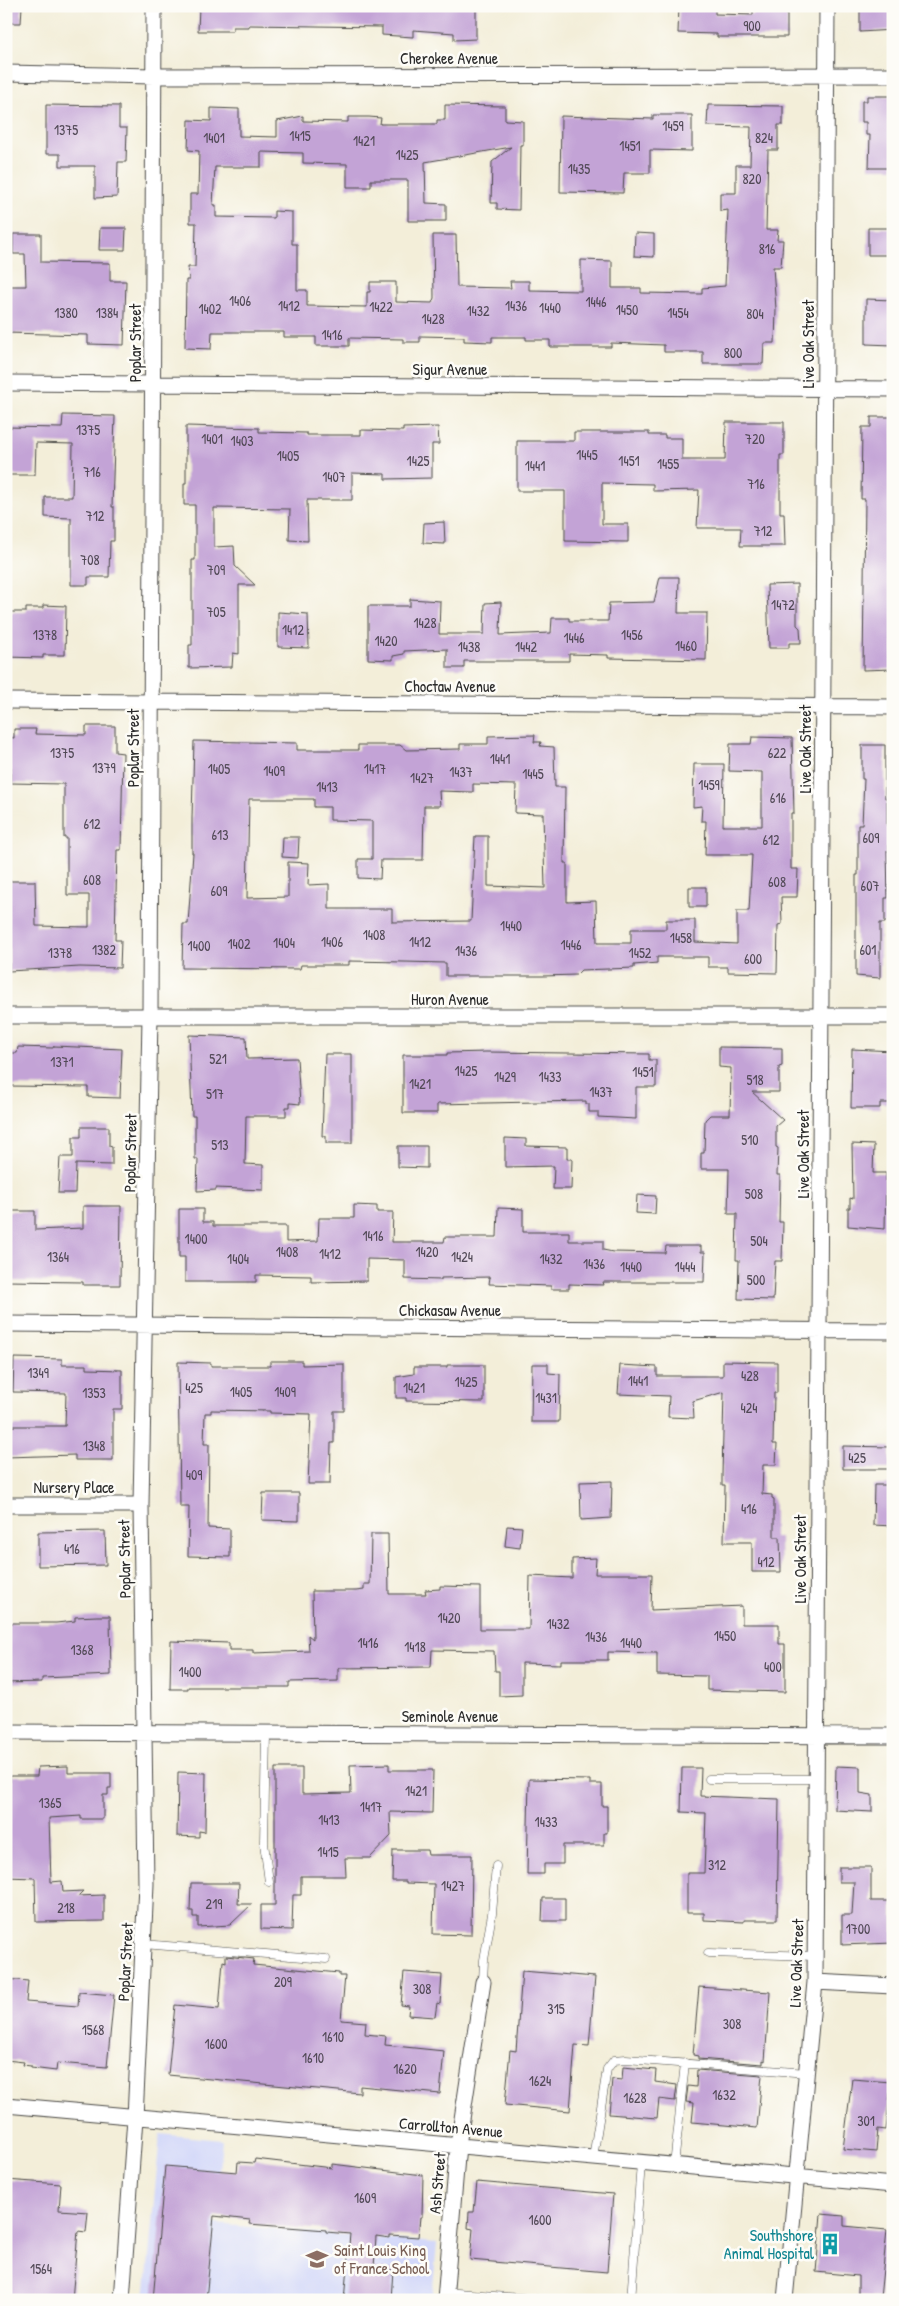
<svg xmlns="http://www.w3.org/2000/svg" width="899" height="2306" viewBox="0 0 899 2306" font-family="'Patrick Hand',sans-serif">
<rect width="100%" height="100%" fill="#fdfcf7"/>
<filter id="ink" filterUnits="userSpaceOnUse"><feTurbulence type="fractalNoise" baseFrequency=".02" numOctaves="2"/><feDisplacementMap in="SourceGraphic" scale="10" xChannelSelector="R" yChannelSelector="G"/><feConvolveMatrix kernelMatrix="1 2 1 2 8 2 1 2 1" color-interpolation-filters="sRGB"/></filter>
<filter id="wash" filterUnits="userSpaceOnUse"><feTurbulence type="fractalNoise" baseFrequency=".0096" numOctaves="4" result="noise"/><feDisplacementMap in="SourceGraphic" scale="20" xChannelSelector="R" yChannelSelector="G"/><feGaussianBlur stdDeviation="1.12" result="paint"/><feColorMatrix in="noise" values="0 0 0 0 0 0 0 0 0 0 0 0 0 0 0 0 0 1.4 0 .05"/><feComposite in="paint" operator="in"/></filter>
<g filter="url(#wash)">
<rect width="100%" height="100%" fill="#f3eed9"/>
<!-- built -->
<path fill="#d3d8f9" d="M160,2134l62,6 -8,84 223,19 -5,57h-287z"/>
<g id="blocks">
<!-- building -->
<path fill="#c3a3d6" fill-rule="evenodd" d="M6,6h16l-1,17h-15z
M199,6h277v33l-22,1v-7l-41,-3v7l-31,-2v-8l-133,-2v2h-16v4h-35z
M679,6h36v8l38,1v-9h34v31h-70v-3l-39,-1z
M860,6h33v24l-33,2z
M867,96h26v72h-24l1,-33h-4v-13h-4v-21h5z
M46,105l73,1v22h8l-1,34h-8l-1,35 -22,1v-32h-35v-12h-14z
M445,105l60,1v14l18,1v24h-3l-1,65 -22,-1v-6h-6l1,-41 19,-15 -86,15 1,41 20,1v17h-38v-41h-37v7h-24v-23l-44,-1v-10l-42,-1v15h-46l-2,38h3v12l58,1v-7l18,1v32h5v46h10v16l60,1v-15h3v-10h26v20l36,1 2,-5 -1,-63h23l1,52 54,1 -1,-7h19v9l52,1v-31l31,1v27h29v5l61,1v-6l23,-2 3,-76 -8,1v-18h16v-28h14l1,-38 -44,-1 1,-21 75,1v19h-5v25h-10l-2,80h12l-1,10h6l-2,27h-8l3,42 -1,34h-11l-1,21h-60v-12h-39v-7l-53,-2v4h-61v-7h-24v-3h-34v5l-28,-1v-4l-44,-1v6h-17v-3l-54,-1v8h-33v-9h-32v-5h-72l-1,17 -26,-1 1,-68h3l-1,-13h7l1,-44h-6v-29h8l1,-43 -11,-1 1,-30 22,1v-13l28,1v27l38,1v-16l26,-5v5l45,1v-5h21l12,1 -1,6h57v-4h8z
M653,115h39v36l-42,-1v23h-26l-1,20 -63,-1 1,-76 92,3z
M100,228h26l-1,22h-26z
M868,228h25v27h-25z
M635,233l19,1v23l-20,-1z
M13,234h28v28l69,1v18h16l-2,64 -36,-1v-9l-82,-2v-47h20l-1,-32h-12z
M866,299l27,1v45l-27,-1z
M63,415l52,1 -3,91h2v34h-4l-1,36h-21v8h-17v-67l-26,-1v-20h27l1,-53 -37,-1 -1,32h-28l-1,-48 56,1z
M871,417h22v125h-3v41h3v86l-30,1 2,-171h-4l1,-72h9z
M726,422h58v33h-4v58h4l1,33h-45l1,-18h-44l2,-38 -46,1v-7l-51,-1v41h26v18l-63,-1v-50h-48v-50h57v-9h75v3h16v3h17v22h43z
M186,426l73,2v4l48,1v2h54v-5l42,1v-3l35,-1 1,17h-7v34l-47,1v-5l-33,-1v27h-45l1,41 -19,-1 1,-31 -76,-1v39l20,-1 1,20 20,19h-16v69l-6,-1 -1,14 -43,1v-23h3v-85h3v-55h-11v-22h2z
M444,522l1,22 -22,-1 1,-20z
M660,577h19l-1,36h29l-1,47 -98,-2v-3l-39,-1v7h-105v7h-17v-19l-43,2v3l-11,2v4l-25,-1v-53h42v-7l30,2 -1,33h45l1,-31 16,-1 -1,33 51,-2 1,-15h17v3h39l1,-18 45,-1z
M797,584v41l3,3 1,15h-12v5h-20l-2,-63z
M43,605l23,1 -1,49h-22v3l-37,-1v-45h20v-4h17z
M278,612l30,2 1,34 -31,-1z
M86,726h29v26l8,1 -2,97h-4l-2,90h6l-1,28 -40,-1 -71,4 -1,-90h27l1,45 53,1v-32h-22v-57h-3v-54l-54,-1 1,-16h-5v-30l8,1v-9h22l-1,5 51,1z
M535,735l-1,7h7l-1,4 14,1 1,40h10l-1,76h3v39l29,-1 1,42h34v-14h35v-9h29v22l42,2v-33h12l3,-56h-47l1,-34h-5l1,-15 -9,1 1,-43h30l-1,62h39v-54l-33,-1 1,-27h21l1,-7 40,1 2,75h-3v56h7l-1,28h-16l1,27 -4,1 -1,48 -49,-1v-5h-20v-10h-51v6l-23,2v3l-53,2 -5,5 -33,1h-97v-13l-42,-1 -55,-1v4h-48l-1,4 -118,-1 1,-44h5l5,-71h-1v-35l2,-77 103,2v7h61v-5h42l6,5 54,-1v-5h28v-8zM473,784l43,1 -1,28 28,1 2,74 -57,-2v-50h-13l-4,85 -79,1v-13h-63v-25l-21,1 1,-22 -21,-1v35l-41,1 2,-99h65v8h16v13l42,1v38h-14v19l22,1 1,-19h42l1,-54h16l-1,-15 34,1z
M862,745h23v53h2v28h2v25h-2l1,47h-3v25h-5v55l-24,-2v-101h2v-50h4l2,-46h-2z
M283,837h16l-1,21 -16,-1z
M689,887h17v20h-17z
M189,1035l57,2 1,22 50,-1 3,46 -10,-1v4h-4v9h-40l-1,48 18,1v25l-47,-2v2l-19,1 1,-32h-3v-43h-3z
M54,1046l68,3 -2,49 -32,-1v-10l-79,-1 -3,-33h11l1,-6 35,1z
M719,1047l63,1v18l-3,1v25h-27l31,28 -7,6v21l2,1 -1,27h3l-1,47h4l-1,39h-7l-2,39 -35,-1 1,-39h-3l1,-46h-9l1,-45h-28v-16h3l1,-33 5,-5h20l1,-47 -12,-1z
M852,1049l41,2v52h-13v5h-29z
M486,1052l163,2v6h7v27h-20v32l-38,-2v-5h-9v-8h-3v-3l-149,3v9h-34v-58h44v-2z
M325,1054h27v89h-26v-7h-4z
M81,1127h28v19l3,1v18l-36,-1 -1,29h-17l2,-36h13v-20h8z
M505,1138l21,1v7l41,1v12h5l-1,30h-18l1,-23 -49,1z
M852,1144l22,1 -1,28h13l-1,56 -37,-3v-18h2v-10l3,1z
M398,1146h29v22l-29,-1z
M637,1195l19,1 -1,18 -19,-1z
M354,1205l23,1v6h16l-1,30h52l1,-5h52l1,-29 25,1v23h46v9h34v9l10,2 52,1 1,-7h35v6h4l-1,30h-101l1,3 -35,-1v5h-18v-3l-62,-2 1,-7 -49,1v2l-36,-1v-19l-38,-1v22l-56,1v-6l-55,-1v7h-71v-25h-6v-48h24v13h10v4h73v16l32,-1 1,-23h35z
M83,1206h38l-1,79h-37v-3l-77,-1v-70h29v19l48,-2z
M14,1358l48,1v6h25v4l35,1v39h-9v51h-38v-5l-69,2v-28l8,-3h51l1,-33 -53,-1z
M270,1361h32v4l42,-1v47h-10v32h-3l-1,41h-22l3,-70 -41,-1v-2l-59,-1v3h-6l-1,31h5l-1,84 22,1v28l-42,-1 1,-49h-9l-2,-145 33,1v3h59z
M723,1361l54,1v31h-3l-1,51h4l-1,21h-13l-1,29 10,1v3l2,1v38h6l1,35h-29v-30h-28l1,-57h-3v-10l2,-83 -31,9 1,17 -26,-1 1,-21 -51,-2 2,-29 37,2v9h66z
M532,1364h16v9l12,1 -1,48h-28z
M447,1365h37v37l-78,-1v-3h-10v-21l18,-3v-7h33z
M843,1446l47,1v22h-47z
M612,1481l-1,37 -30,2 -1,-38z
M874,1485h19v41l-20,-1z
M263,1493h36v28l-37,-1z
M507,1526l15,1 -2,21 -15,-2z
M105,1531l1,34 -68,1v-34z
M371,1534h17l1,60h37l-1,-4 15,-1v-3l40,1v42h49l1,-53 42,2v-19l24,-1 -1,16h57l-1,36 91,-4v18h37v20h6v48l-78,-2v-14l-50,-1v-22l-49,-1v8h-47v4l-39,-1v32l-23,1v-25h-4l-1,-20 -62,-1 -1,17 -93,1v13l-49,1v5h-101v2h-18l1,-48 58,2v7h24v3l56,-2 -1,-16 5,4 -1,-48h44l8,-1v-6h6z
M97,1616h13l1,59 -69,3v4l-36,1v-60h50l19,-2v-4z
M389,1764v6h44l-1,43 -42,-1 1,24 -21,22h-25l1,18h-45v19h-8l-1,35 -31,-1v-24h14v-137h27v26l49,-1 -1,-28z
M68,1766v7h43v15h-3v7h-5v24h-22v-3l-32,2 2,64 11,-1 1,11 20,-1 -5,5 26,-1v26l-68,1 -1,-44 -29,-1v-96l4,1v-6h27l1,-9z
M836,1766l24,1v26l12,2v17l-37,-2z
M682,1768h19l-1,28 79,3 -2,121h-33v2l-40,-2v-7h-17v-40h17l2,-60 -25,-1z
M178,1772l28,1 -1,59 -6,-1v6l-22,-1z
M529,1779l61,1v4h12v22h5v27h-3v12h-41v19h-19v10h-17z
M393,1850h34l1,5h44l-1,80 -38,-1 1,-50 -28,-1v-2h-14z
M839,1867h32v34h22v42l-51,2v-30h10l2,-33h-15z
M191,1883h48l-1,21h14l-22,21 -32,2v-10h-5v-6h-3z
M543,1898h22v23h-23z
M226,1956l28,3 -1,6 86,8v3h6l-4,44 25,2 -1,12 21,2 -1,9 59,6 -4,43 -80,-8v7l-192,-18 7,-70 44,4 4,-48 3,1z
M522,1971l73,6 -6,69 -14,-1 -5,66 -65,-6 5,-55 6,1z
M404,1972l38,3 -2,29 -3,-1 -2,14 -27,-2 1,-9 -8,-1z
M6,1979l22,2 -2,21 52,4 1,-14 35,3 -7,72 -50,-4 -1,8 -25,-3v-2l-8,-1 1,-3 -18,-2z
M699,1987l71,5 -5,69 -2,-1v4l-65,-5v-3l-5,-1z
M623,2067l33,3 -1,12 22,3 -2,16 -16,-2 -2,19 -48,-4 3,-35 10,1z
M697,2070l65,5 -5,53 -65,-6 2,-19 -8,-1 2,-16 8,1z
M852,2079l39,3 -5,48 -8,-1 -2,23 -33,-3z
M255,2159l77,9v-4l91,11 -1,42h-2l-2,20 -28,-2v3l-14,-2 -2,32 19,2 -2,30h-47l6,-66 -24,-2v-2l-77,-6 1,-4 -36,-4 -8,84h-53l12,-134 72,6 1,-10 16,1z
M6,2180l55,4 -2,26 29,2 -2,20 -8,-1 -6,69h-66z
M477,2182l136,12 -6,78 -137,-12 3,-31 -5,-1 1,-16h5z
M821,2214l23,2v10l43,4 -7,68 -22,-2v-20l-42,-4z"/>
</g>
</g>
<g filter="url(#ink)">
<use href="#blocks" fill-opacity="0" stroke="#494845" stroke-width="1"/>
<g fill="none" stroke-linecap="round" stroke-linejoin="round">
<!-- lane casing -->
<g stroke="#494845" stroke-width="9">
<path id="lane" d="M266,1733l-2,110 5,39
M709,1779h107
M143,1944l183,15
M708,1953l107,3
M483,1982l1,-22 8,-46 4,-48
M593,2158l14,-89 7,-9 12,-1 181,14
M674,2166l11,-103
M445,2292l99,8
M631,2300l10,-137"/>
</g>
<!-- street casing -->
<g stroke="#494845" stroke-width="17">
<path id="street" d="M6,73l148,3 739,-1
M6,383l887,6
M6,701l887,6
M6,1016h887
M6,1324l887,7
M6,1505h135
M6,1732l887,4
M815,1982l78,4
M6,2105l887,80
M122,2300l13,-182 11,-234 -5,-379 9,-489 4,-1010
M445,2300l13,-155 25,-163
M785,2300l30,-318 12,-1976"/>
</g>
<!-- lane -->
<use href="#lane" stroke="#fff" stroke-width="8"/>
<!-- street -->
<use href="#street" stroke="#fff" stroke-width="15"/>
</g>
</g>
<!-- icons -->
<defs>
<g id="building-bare" transform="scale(1.725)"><path d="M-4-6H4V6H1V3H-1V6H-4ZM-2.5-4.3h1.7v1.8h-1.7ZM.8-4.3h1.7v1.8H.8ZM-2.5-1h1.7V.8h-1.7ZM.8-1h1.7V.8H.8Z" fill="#0f9aa8" stroke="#fdfcf7" stroke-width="2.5" paint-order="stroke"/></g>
<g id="school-bare" transform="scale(1.725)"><path d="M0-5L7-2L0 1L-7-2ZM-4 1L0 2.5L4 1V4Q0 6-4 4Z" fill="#8d6e63" stroke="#fdfcf7" stroke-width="2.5" paint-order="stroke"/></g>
</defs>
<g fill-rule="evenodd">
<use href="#building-bare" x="830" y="2244"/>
<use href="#school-bare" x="317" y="2259"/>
</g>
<g text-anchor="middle" stroke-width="5" stroke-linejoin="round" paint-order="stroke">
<!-- number labels -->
<g font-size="14" fill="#514956">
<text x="752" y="31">900</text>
<text x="673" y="131">1459</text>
<text x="66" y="135">1375</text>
<text x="300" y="141">1415</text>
<text x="214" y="143">1401</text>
<text x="764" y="143">824</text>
<text x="364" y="146">1421</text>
<text x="630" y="151">1451</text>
<text x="407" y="160">1425</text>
<text x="579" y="174">1435</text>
<text x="752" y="184">820</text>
<text x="767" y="254">816</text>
<text x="240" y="306">1406</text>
<text x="596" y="307">1446</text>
<text x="289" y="311">1412</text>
<text x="516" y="311">1436</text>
<text x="381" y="312">1422</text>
<text x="550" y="313">1440</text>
<text x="210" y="314">1402</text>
<text x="627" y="315">1450</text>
<text x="478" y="316">1432</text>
<text x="66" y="318">1380</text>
<text x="107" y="318">1384</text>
<text x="678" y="318">1454</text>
<text x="755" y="319">804</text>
<text x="433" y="324">1428</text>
<text x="332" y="340">1416</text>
<text x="733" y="358">800</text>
<text x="88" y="435">1375</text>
<text x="212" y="444">1401</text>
<text x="755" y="444">720</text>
<text x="242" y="446">1403</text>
<text x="587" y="460">1445</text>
<text x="288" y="461">1405</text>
<text x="418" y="466">1425</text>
<text x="629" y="466">1451</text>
<text x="668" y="469">1455</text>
<text x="535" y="471">1441</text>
<text x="92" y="477">716</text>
<text x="334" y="482">1407</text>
<text x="756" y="489">716</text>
<text x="95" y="521">712</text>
<text x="763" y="536">712</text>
<text x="90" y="565">708</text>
<text x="216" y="575">709</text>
<text x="783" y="610">1472</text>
<text x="216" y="617">705</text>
<text x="425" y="628">1428</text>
<text x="293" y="635">1412</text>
<text x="45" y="640">1378</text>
<text x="632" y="640">1456</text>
<text x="574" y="643">1446</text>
<text x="386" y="646">1420</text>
<text x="686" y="651">1460</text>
<text x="469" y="652">1438</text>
<text x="526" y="652">1442</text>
<text x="62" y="758">1375</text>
<text x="777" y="758">622</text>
<text x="500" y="764">1441</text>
<text x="104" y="773">1379</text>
<text x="219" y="774">1405</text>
<text x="375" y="774">1417</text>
<text x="274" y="776">1409</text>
<text x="461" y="777">1437</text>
<text x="533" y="779">1445</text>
<text x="422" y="783">1427</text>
<text x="709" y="790">1459</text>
<text x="327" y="792">1413</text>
<text x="778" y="803">616</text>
<text x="92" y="829">612</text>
<text x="220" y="840">613</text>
<text x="871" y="843">609</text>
<text x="771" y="845">612</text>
<text x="92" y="885">608</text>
<text x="777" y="887">608</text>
<text x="870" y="891">607</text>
<text x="219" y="896">609</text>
<text x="511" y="931">1440</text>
<text x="374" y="940">1408</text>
<text x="681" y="943">1458</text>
<text x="332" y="947">1406</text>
<text x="420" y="947">1412</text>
<text x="284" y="948">1404</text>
<text x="239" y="949">1402</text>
<text x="571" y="950">1446</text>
<text x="199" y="951">1400</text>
<text x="104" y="955">1382</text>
<text x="868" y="955">601</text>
<text x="466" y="956">1436</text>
<text x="60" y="958">1378</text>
<text x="640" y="958">1452</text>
<text x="753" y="964">600</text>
<text x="218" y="1064">521</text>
<text x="62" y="1067">1371</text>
<text x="466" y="1076">1425</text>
<text x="643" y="1077">1451</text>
<text x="505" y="1082">1429</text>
<text x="550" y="1082">1433</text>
<text x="755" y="1085">518</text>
<text x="420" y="1089">1421</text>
<text x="601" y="1097">1437</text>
<text x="215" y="1099">517</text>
<text x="750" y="1145">510</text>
<text x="220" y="1150">513</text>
<text x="754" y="1199">508</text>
<text x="373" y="1241">1416</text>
<text x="196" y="1244">1400</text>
<text x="759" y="1246">504</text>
<text x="287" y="1257">1408</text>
<text x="427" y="1257">1420</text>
<text x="330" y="1259">1412</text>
<text x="58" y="1262">1364</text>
<text x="462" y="1262">1424</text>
<text x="238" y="1264">1404</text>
<text x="551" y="1264">1432</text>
<text x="594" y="1269">1436</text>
<text x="631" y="1272">1440</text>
<text x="685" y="1272">1444</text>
<text x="756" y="1285">500</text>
<text x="38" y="1378">1349</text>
<text x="750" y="1381">428</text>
<text x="638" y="1386">1441</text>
<text x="466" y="1387">1425</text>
<text x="194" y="1393">425</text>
<text x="414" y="1393">1421</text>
<text x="241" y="1397">1405</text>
<text x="285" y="1397">1409</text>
<text x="94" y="1398">1353</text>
<text x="546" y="1403">1431</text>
<text x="749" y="1413">424</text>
<text x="94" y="1451">1348</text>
<text x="857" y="1463">425</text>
<text x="194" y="1480">409</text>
<text x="749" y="1514">416</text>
<text x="72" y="1554">416</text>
<text x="766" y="1567">412</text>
<text x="449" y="1623">1420</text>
<text x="558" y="1629">1432</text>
<text x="725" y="1641">1450</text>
<text x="596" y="1642">1436</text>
<text x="368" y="1648">1416</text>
<text x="631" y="1648">1440</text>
<text x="415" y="1652">1418</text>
<text x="82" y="1655">1368</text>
<text x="773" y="1672">400</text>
<text x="190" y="1677">1400</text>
<text x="416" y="1796">1421</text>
<text x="50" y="1808">1365</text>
<text x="371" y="1812">1417</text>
<text x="329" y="1825">1413</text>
<text x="546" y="1827">1433</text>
<text x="328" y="1857">1415</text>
<text x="717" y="1870">312</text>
<text x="453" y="1891">1427</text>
<text x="214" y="1909">219</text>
<text x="66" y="1913">218</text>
<text x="858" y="1934">1700</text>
<text x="283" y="1987">209</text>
<text x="422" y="1994">308</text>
<text x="556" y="2014">315</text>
<text x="732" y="2029">308</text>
<text x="93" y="2035">1568</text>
<text x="333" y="2042">1610</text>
<text x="216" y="2049">1600</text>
<text x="313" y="2063">1610</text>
<text x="405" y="2074">1620</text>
<text x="540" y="2086">1624</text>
<text x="724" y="2100">1632</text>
<text x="635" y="2103">1628</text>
<text x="866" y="2126">301</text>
<text x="365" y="2203">1609</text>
<text x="540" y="2225">1600</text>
<text x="41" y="2274">1564</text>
</g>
<!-- street labels -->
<g font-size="16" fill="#2b2b2b" stroke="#fdfcf7">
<text x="449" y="64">Cherokee Avenue</text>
<text transform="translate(135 343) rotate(-90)" y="6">Poplar Street</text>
<text transform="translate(808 344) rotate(-90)" y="6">Live Oak Street</text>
<text x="450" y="375">Sigur Avenue</text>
<text x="450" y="692">Choctaw Avenue</text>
<text transform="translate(133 748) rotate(-90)" y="6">Poplar Street</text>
<text transform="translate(805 749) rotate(-90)" y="6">Live Oak Street</text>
<text x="450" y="1005">Huron Avenue</text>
<text transform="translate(130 1153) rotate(-89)" y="6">Poplar Street</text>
<text transform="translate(803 1154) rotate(-90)" y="6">Live Oak Street</text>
<text x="450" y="1316">Chickasaw Avenue</text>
<text x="74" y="1493">Nursery Place</text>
<text transform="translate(124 1559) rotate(-91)" y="6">Poplar Street</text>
<text transform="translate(800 1559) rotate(-90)" y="6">Live Oak Street</text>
<text x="450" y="1722">Seminole Avenue</text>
<text transform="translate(125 1962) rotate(-87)" y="6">Poplar Street</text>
<text transform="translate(796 1963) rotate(-88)" y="6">Live Oak Street</text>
<text transform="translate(451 2127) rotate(5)" y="6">Carrollton Avenue</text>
<text transform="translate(437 2183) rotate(-85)" y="6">Ash Street</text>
</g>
<!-- culture labels -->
<g font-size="16" fill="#0d838f" stroke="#fdfcf7" text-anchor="end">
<text x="814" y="2241">Southshore<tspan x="814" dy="18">Animal Hospital</tspan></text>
</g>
<!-- education labels -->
<g font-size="16" fill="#785e54" stroke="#fdfcf7" text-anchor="start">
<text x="334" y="2256">Saint Louis King<tspan x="334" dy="18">of France School</tspan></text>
</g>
</g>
<!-- margin -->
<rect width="899" height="2306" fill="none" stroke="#fdfcf7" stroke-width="25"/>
</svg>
